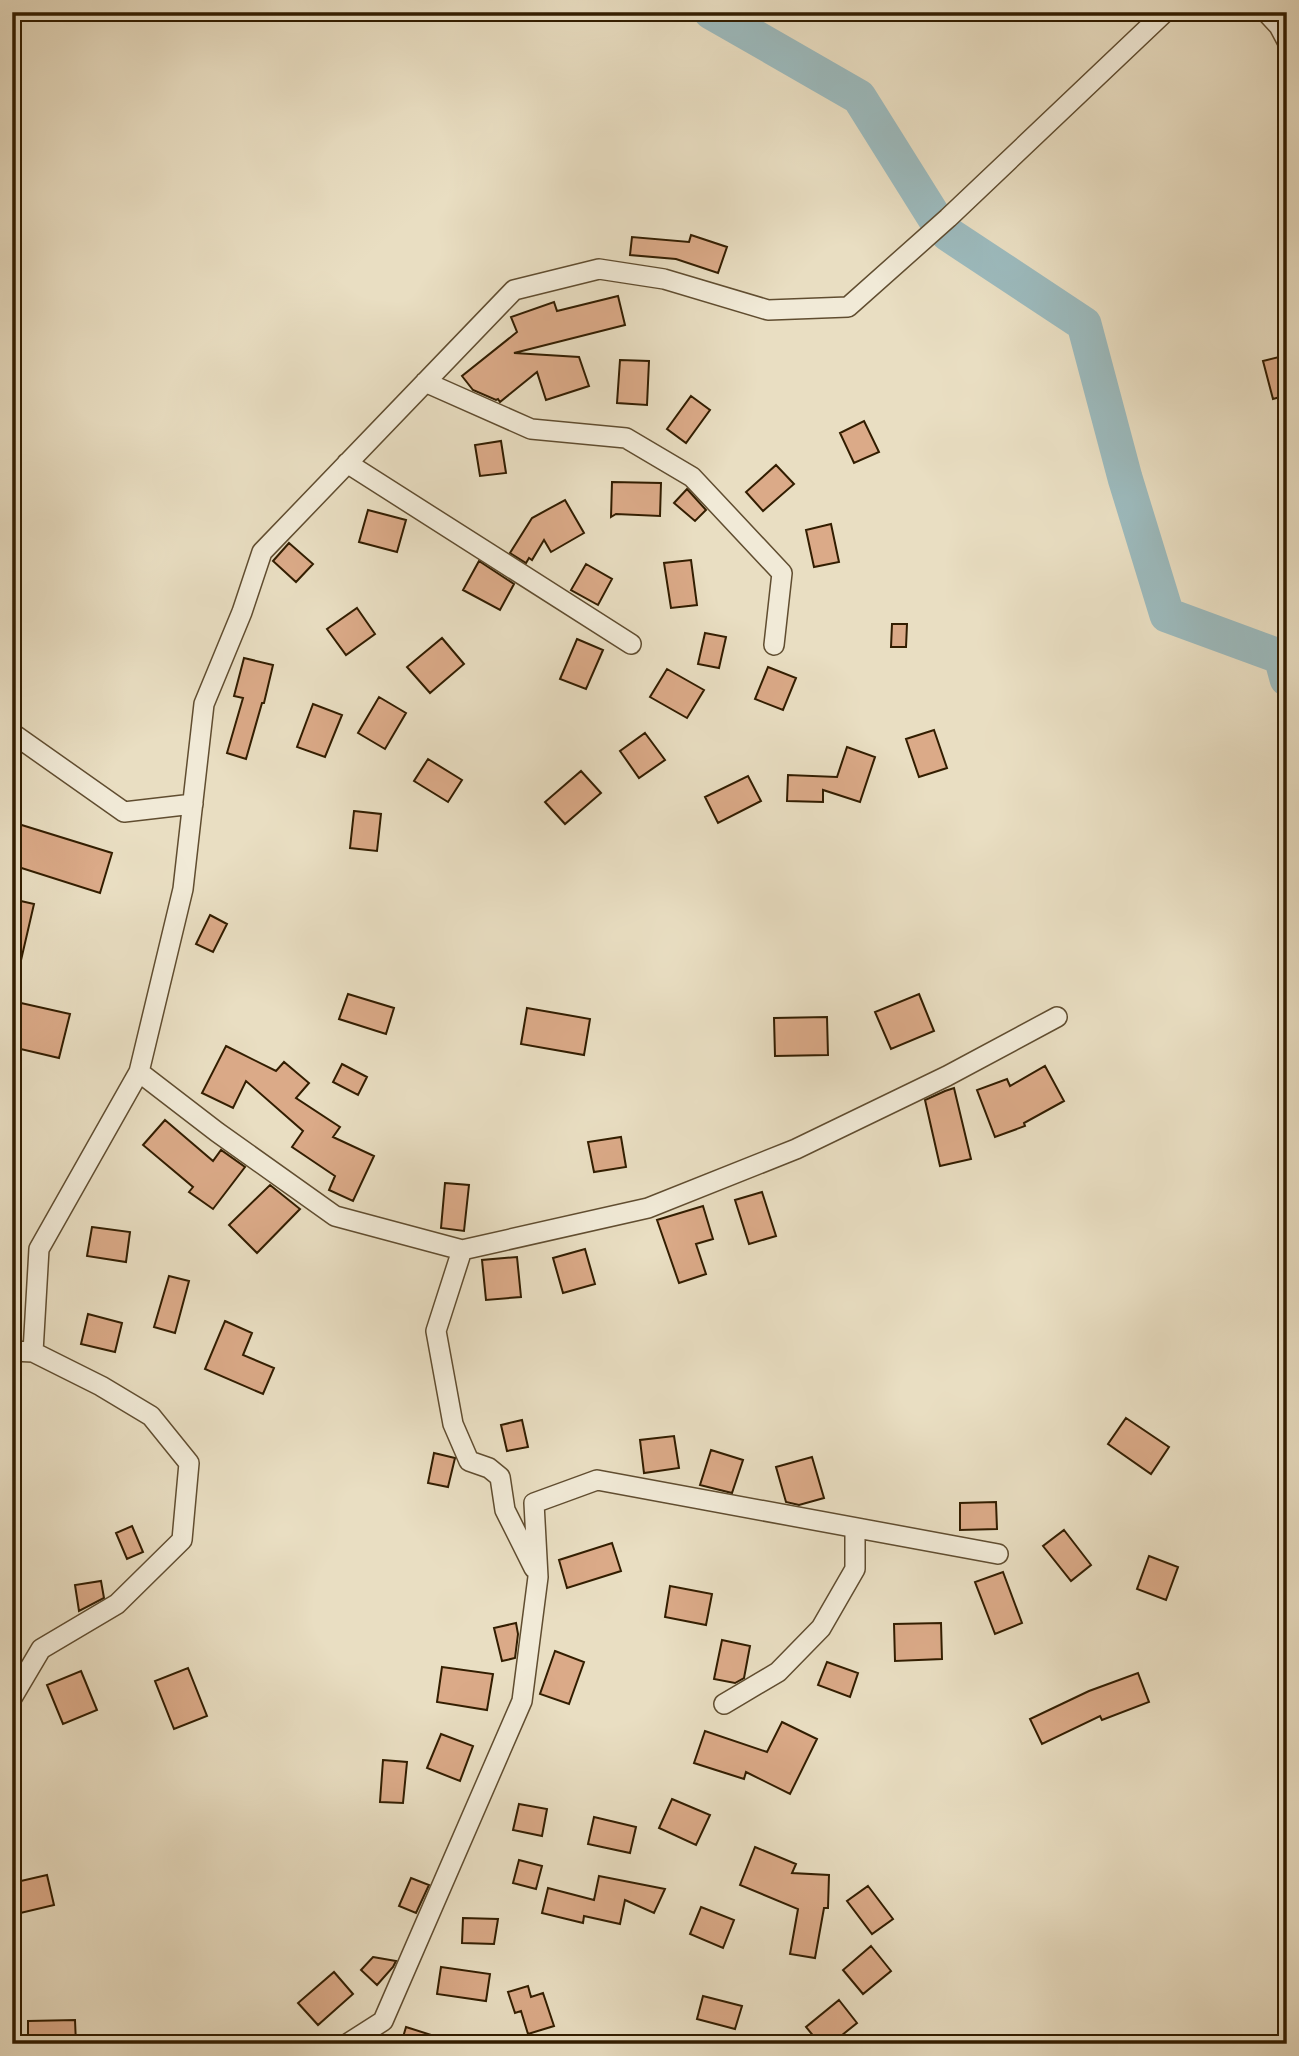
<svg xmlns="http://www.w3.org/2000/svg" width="1299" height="2056" viewBox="0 0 1299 2056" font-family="Vollkorn,serif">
<rect width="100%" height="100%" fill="#e9dec2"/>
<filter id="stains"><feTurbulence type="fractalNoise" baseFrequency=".00286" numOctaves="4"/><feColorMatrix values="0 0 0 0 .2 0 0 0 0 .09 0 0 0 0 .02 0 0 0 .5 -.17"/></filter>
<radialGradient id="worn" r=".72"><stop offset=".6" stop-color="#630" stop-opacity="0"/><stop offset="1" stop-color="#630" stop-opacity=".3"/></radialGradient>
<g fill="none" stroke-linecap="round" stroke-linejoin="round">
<!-- river -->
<path stroke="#9cbabd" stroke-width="35" d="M711,12l148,85 77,123
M948,234l136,90 41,154 42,137 114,42 6,22"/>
</g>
<!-- building -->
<path fill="#dbaa88" stroke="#321d00" stroke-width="2" d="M691,235l36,12 -9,26 -42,-14 -46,-4 2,-18 57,5z
M618,296l7,29 -111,28 65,4 10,29 -43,14 -9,-28 -37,30 -2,-3 -2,1 -23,-10 -11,-14 55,-44 -6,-15 43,-15 3,9z
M1287,355v40l-14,4 -10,-38z
M620,360l29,1 -2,44 -30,-2z
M691,396l19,14 -24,33 -19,-14z
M864,421l15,31 -25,11 -14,-30z
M501,441l5,32 -26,3 -5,-31z
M776,465l18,19 -31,27 -17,-19z
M612,482l49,1 -1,33 -44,-2 -5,3z
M687,489l19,21 -11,11 -21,-18z
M565,500l19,33 -33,19 -7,-12 -12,20 -3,-2 -3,5 -16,-10 22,-35z
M368,510l38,10 -9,32 -38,-10z
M831,524l8,38 -25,5 -8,-37z
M289,543l24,21 -17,18 -23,-21z
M691,560l6,45 -26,3 -7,-45z
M479,561l35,23 -14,26 -37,-20z
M586,564l26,15 -14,26 -27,-15z
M357,608l18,26 -29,21 -19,-26z
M892,624h15l-1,23h-15z
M705,633l21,4 -7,31 -21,-4z
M442,638l22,26 -34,29 -23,-26z
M577,639l26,11 -17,39 -26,-10z
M244,658l29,7 -9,38h-2l-16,56 -19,-6 16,-55 -9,-2z
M768,667l28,11 -13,32 -28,-11z
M667,669l37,21 -17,28 -37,-21z
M379,697l27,16 -21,36 -27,-16z
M313,704l29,11 -17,42 -28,-10z
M934,730l13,38 -28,9 -13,-38z
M645,733l20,27 -26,18 -19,-27z
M847,747l28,10 -15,45 -37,-12v12l-36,-1 1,-26 49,2z
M428,759l34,21 -14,22 -34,-21z
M581,771l20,22 -36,31 -20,-22z
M748,776l13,25 -43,22 -13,-26z
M354,811l27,3 -4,37 -27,-3z
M12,822l100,31 -12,40 -88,-28z
M12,899l22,5 -15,65 -7,-1z
M210,915l17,9 -14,28 -17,-8z
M348,994l46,14 -8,26 -47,-15z
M919,994l15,37 -43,18 -16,-37z
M12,1001l58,13 -11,44 -47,-11z
M527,1008l63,11 -6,36 -63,-11z
M827,1017l1,38 -53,1 -1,-38z
M226,1046l50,25 8,-9 25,21 -13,15 44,29 -7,10 41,19 -21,45 -24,-11 6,-14 -43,-29 11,-16 -57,-50 -13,27 -31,-15z
M342,1064l25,13 -9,18 -25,-13z
M1045,1066l19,35 -40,22 1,3 -30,11 -18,-47 30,-11 3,7z
M954,1088l17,71 -31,7 -15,-66 20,-9z
M165,1120l48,41 8,-11 24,17 -32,42 -24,-17 4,-5 -50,-42z
M621,1137l5,30 -32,5 -6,-30z
M445,1183l24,2 -5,46 -23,-3z
M270,1185l30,24 -43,44 -28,-28z
M762,1192l14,44 -27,8 -14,-44z
M703,1206l10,33 -17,5 10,30 -27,9 -22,-63z
M92,1227l38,5 -4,30 -39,-6z
M585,1249l10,35 -32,9 -10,-35z
M517,1257l4,40 -35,3 -4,-40z
M169,1276l20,5 -14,52 -21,-6z
M88,1314l34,9 -7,29 -34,-8z
M225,1321l27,12 -9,22 31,13 -11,26 -58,-25z
M1126,1418l43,29 -18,27 -43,-30z
M522,1420l6,27 -21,4 -6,-26z
M674,1436l5,32 -35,5 -4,-33z
M711,1450l32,10 -11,33 -32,-8z
M434,1453l21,5 -7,29 -20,-4z
M812,1457l12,41 -25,7 -13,-3 -10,-35z
M996,1502l1,27 -37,1v-27z
M132,1526l11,26 -16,7 -11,-26z
M1064,1530l27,35 -20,16 -28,-35z
M612,1543l9,28 -54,17 -8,-28z
M1149,1556l29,11 -12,33 -29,-11z
M1003,1572l19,51 -27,11 -20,-52z
M101,1581l3,17 -25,13 -4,-26z
M670,1586l42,8 -6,31 -41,-8z
M516,1623l2,11 -3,24 -13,3 -8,-33z
M941,1623l1,36 -47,2 -1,-37z
M722,1640l28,6 -6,32 -9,5 -21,-4z
M555,1651l29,11 -15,42 -29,-10z
M827,1662l31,11 -8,24 -32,-12z
M442,1667l51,7 -6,36 -50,-8z
M188,1668l19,48 -33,13 -19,-48z
M81,1671l16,39 -34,14 -16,-39z
M1138,1673l11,29 -47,18 -2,-4 -58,28 -12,-25 59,-28z
M782,1722l35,17 -27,55 -44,-22 -2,7 -50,-16 11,-32 62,21z
M441,1734l32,12 -13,35 -33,-13z
M383,1760l24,2 -4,41 -23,-1z
M672,1799l38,16 -14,30 -37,-17z
M519,1804l28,5 -5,27 -29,-6z
M594,1817l42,10 -6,26 -42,-9z
M755,1847l41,17 -4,9 37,2 -1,33h-4l-9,50 -25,-4 8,-45 -58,-24z
M519,1860l23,6 -6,23 -23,-6z
M47,1875l7,30 -42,10v-32z
M599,1876l66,13 -11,24 -29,-13 -5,24 -36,-8 -1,7 -41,-10 6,-25 46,12z
M411,1878l18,7 -13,28 -17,-7z
M868,1886l25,33 -21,15 -25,-33z
M701,1907l33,13 -11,28 -33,-14z
M463,1918l35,1 -4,25 -32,-1z
M871,1946l20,25 -28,23 -20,-24z
M373,1957l23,4 -3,6 -16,18 -16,-15z
M441,1967l49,7 -4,27 -49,-7z
M334,1972l19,22 -35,31 -20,-22z
M528,1986l3,11 12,-4 11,33 -26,8 -7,-23 -6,2 -7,-21z
M703,1996l39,10 -7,23 -38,-10z
M839,2000l18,23 -26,21h-11l-14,-17z
M75,2020l1,24h-48v-23z
M406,2027l41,13v4h-46z"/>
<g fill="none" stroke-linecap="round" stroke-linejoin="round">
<!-- minor casing -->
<g stroke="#604d30" stroke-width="22">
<path id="minor" d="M1266,12l13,14 8,15
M425,382l106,47 95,9 66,39 90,96 -8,72
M347,463l284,181
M12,733l112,79 69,-8
M139,1072l78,60 118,84 127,34 186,-42 148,-59 151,-73 110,-59
M462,1250l-26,81 17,93 16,37 20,7 11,9 5,33 29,58
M12,1351l21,1 68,34 50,30 38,47 -7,77 -65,64 -76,45 -29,49
M33,1352l6,-103 100,-177 44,-183 21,-185 38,-92 20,-60 252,-262 85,-21 65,10 104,31 80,-3 100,-89 217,-206
M724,1704l54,-32 43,-44 34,-59v-41
M12,2042l1,2
M347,2044l36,-23 139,-320 16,-124 -4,-74 63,-23 401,74"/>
</g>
<!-- minor -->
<use href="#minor" stroke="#f1ead7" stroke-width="19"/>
</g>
<!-- margin -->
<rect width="1299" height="2056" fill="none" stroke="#e9dec2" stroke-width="42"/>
<rect x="14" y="14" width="1271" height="2028" fill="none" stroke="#321d00" stroke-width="3.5"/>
<rect x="21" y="21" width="1257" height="2014" fill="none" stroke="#321d00" stroke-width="2"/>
<rect width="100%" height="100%" filter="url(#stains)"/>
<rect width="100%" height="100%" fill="url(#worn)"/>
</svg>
